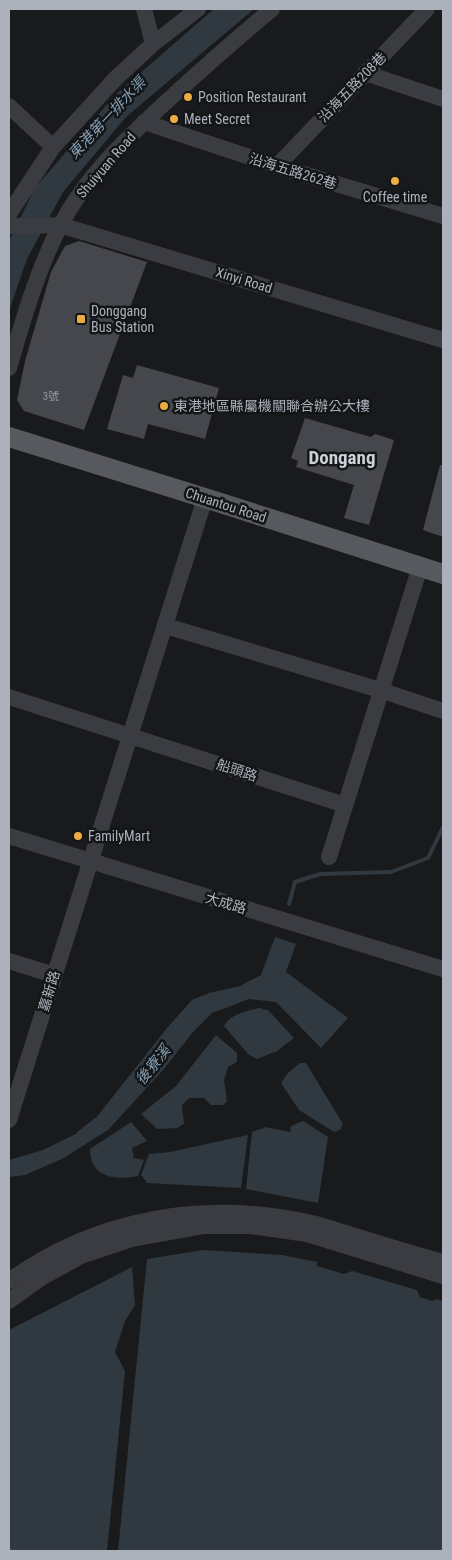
<svg xmlns="http://www.w3.org/2000/svg" width="452" height="1560" viewBox="0 0 452 1560" font-family="'Roboto Condensed','Noto Sans TC',sans-serif">
<rect width="100%" height="100%" fill="#191a1c"/>
<!-- water -->
<path fill="#30393f" d="M214,9h40l-128,108 -63,75 -36,67 -18,52v-70l26,-53 80,-93z
M275,937l21,7 -10,28 62,46 -27,30 -45,-46 -27,-3 -37,14 -19,19 -30,38 -55,60 -46,29 -37,16 -16,2v-17l34,-10 45,-22 79,-100 25,-28 17,-7 31,-7 21,-11z
M259,1008l9,2 26,28 -17,13 -20,8 -9,-5 -24,-28c6,-12 23,-15 35,-18z
M216,1035l21,18v9l-9,5 -4,13 3,21 -4,4h-12l-7,-7h-15l-7,7 2,19 -7,4 -20,1 -16,-15 35,-28z
M300,1063h6l37,61 -3,6 -6,2 -35,-22 -18,-27 7,-10z
M303,1121l25,16 -10,66 -72,-14 6,-57 14,-5 24,5 1,-6z
M131,1122l16,19 -15,7 2,10 10,2 -6,16c-22,5 -49,1 -48,-27z
M248,1135l-7,53 -94,-5 -6,-8 8,-21 21,-2z
M203,1250l79,5 35,7v4l27,8 8,-3 65,19 3,7 13,4 2,-2 8,2v250h-325l29,-292z
M132,1267l3,38 -10,16 -10,31 10,19 -18,180h-98v-221z"/>
<g fill="none" stroke-linecap="round" stroke-linejoin="round">
<!-- stream -->
<path stroke="#30393f" stroke-width="4" d="M289,904l6,-22 25,-8 71,-2 37,-14 15,-31
M79,1133l18,-14"/>
</g>
<!-- building -->
<path fill="#46474c" d="M79,241l68,21 -63,168 -60,-19 -7,-11 8,-39 26,-89 14,-26z
M137,365l82,23 -14,51 -57,-15 -4,15 -37,-10 16,-54 10,3z
M305,418l66,19 4,-3 19,6 -25,85 -25,-7 10,-33 -58,-18 2,-6 -7,-3z
M440,465h3v72l-20,-7z"/>
<g fill="none" stroke-linecap="round" stroke-linejoin="round">
<!-- minor -->
<path stroke="#3b3c41" stroke-width="16" d="M144,9l9,35
M365,73l78,26
M9,106l44,41
M144,122l133,44 166,50
M277,166l150,-157
M9,214l44,-67 63,-69 37,-34 45,-35
M9,226l51,-1 383,115
M9,368c14,-48 28,-97 51,-142 26,-50 66,-87 106,-124 35,-32 70,-63 106,-93
M166,626l214,64 63,21
M9,697l336,108
M9,836l434,133
M329,857l91,-290
M9,961l45,14
M9,1120l196,-622
M9,1281c88,-64 197,-82 303,-58 16,4 32,10 47,14 28,9 56,17 84,25
M9,1301l32,-23 40,-22 51,-17 72,-13h47l56,8 136,42"/>
<!-- major -->
<path stroke="#57595f" stroke-width="20" d="M9,437l196,61 238,76"/>
</g>
<!-- markers -->
<g fill="#ecac41" stroke="#141517" stroke-width="2">
<circle cx="188" cy="97" r="5"/>
<circle cx="174" cy="119" r="5"/>
<circle cx="395" cy="181" r="5"/>
<rect x="76" y="314" width="10" height="10" rx="2.5"/>
<circle cx="164" cy="406" r="5"/>
<circle cx="78" cy="836" r="5"/>
</g>
<g text-anchor="middle" stroke-width="5" stroke-linejoin="round" paint-order="stroke">
<!-- number labels -->
<g font-size="11" fill="#92969f">
<text x="51" y="400">3號</text>
</g>
<!-- street labels -->
<g font-size="14" fill="#acb1bb" stroke="#141517">
<text transform="translate(352 87) rotate(-46)" y="5">沿海五路208巷</text>
<text transform="translate(106 165) rotate(-49)" y="5">Shuiyuan Road</text>
<text transform="translate(293 171) rotate(17)" y="5">沿海五路262巷</text>
<text transform="translate(244 280) rotate(17)" y="5">Xinyi Road</text>
<text transform="translate(226 505) rotate(18)" y="5">Chuantou Road</text>
<text transform="translate(237 770) rotate(18)" y="5">船頭路</text>
<text transform="translate(226 903) rotate(17)" y="5">大成路</text>
<text transform="translate(49 991) rotate(-73)" y="5">嘉新路</text>
</g>
<!-- poi labels -->
<g font-size="14" fill="#acb1bb" stroke="#141517" text-anchor="start">
<text x="198" y="102">Position Restaurant</text>
<text x="184" y="124">Meet Secret</text>
<text x="395" y="202" text-anchor="middle">Coffee time</text>
<text x="91" y="316">Donggang<tspan x="91" dy="16">Bus Station</tspan></text>
<text x="174" y="411">東港地區縣屬機關聯合辦公大樓</text>
<text x="88" y="841">FamilyMart</text>
</g>
<!-- water labels -->
<g font-size="15" font-style="italic" fill="#85a0b4" stroke="#141517">
<text transform="translate(107 118) rotate(-47)" y="5">東港第一排水渠</text>
<text transform="translate(153 1065) rotate(-51)" y="5">後寮溪</text>
</g>
<!-- district labels -->
<g font-size="19" font-weight="bold" fill="#cdd0d7" stroke="#141517">
<text x="342" y="464">Dongang</text>
</g>
</g>
<!-- border -->
<rect width="452" height="1560" fill="none" stroke="#acb1bb" stroke-width="20"/>
</svg>
